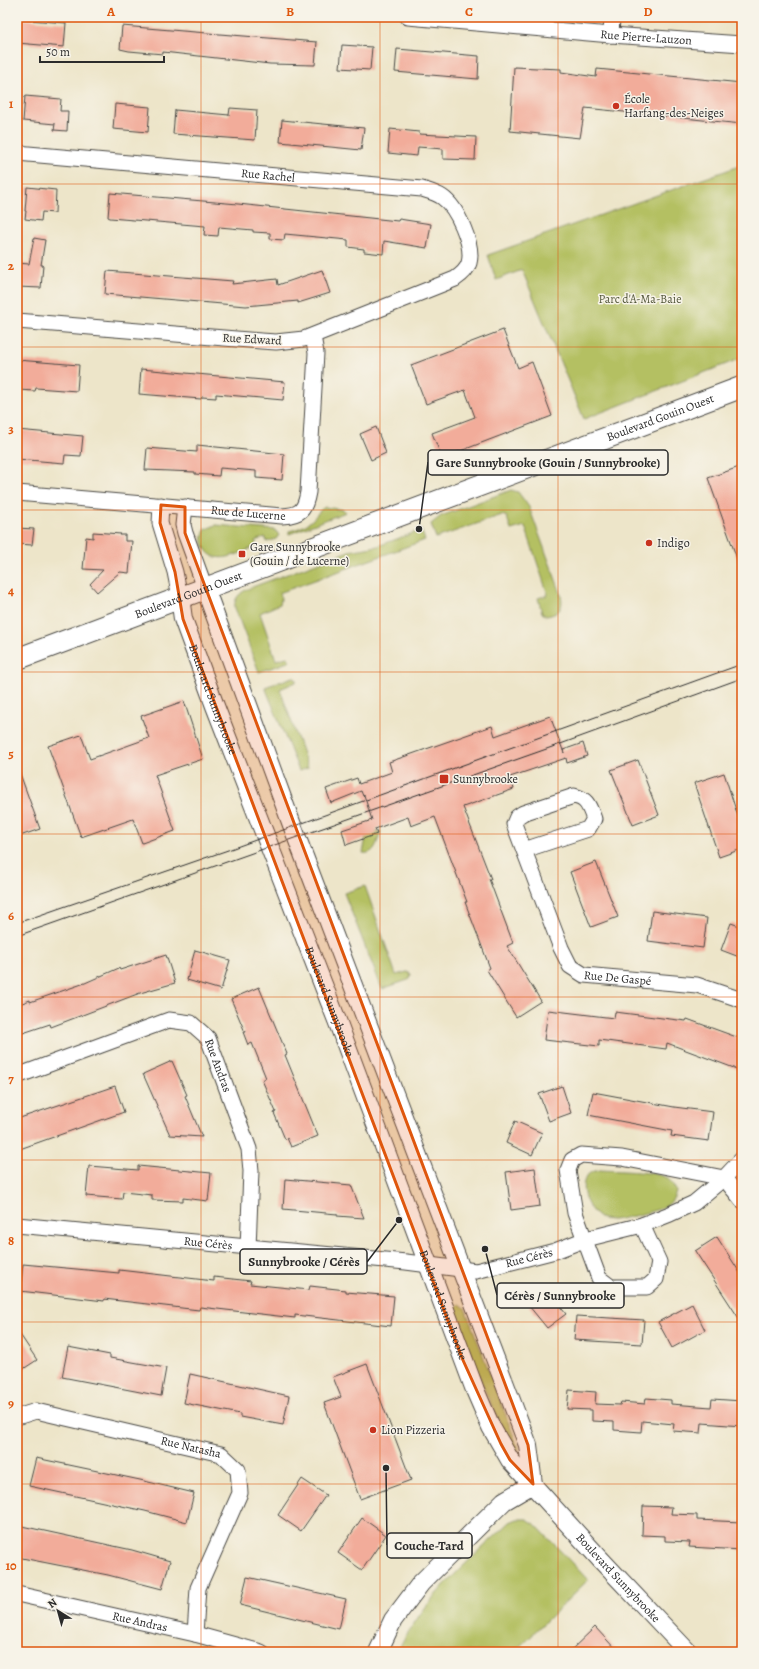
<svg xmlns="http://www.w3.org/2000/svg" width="759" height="1669" viewBox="0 0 759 1669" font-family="Alegreya,serif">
<rect width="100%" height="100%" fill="#f7f3e8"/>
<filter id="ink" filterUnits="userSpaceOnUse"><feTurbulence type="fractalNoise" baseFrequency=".025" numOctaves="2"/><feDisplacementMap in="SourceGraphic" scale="8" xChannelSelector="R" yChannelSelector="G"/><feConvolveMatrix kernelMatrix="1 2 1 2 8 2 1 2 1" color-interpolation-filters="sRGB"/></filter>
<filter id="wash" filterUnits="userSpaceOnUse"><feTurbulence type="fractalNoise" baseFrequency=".012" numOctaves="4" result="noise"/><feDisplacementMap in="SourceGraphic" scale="16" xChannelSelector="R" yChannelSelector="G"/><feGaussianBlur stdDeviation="0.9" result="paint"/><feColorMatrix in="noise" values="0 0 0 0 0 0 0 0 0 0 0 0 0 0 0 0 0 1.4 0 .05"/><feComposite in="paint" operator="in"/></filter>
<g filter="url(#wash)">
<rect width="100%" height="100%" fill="#ede5c9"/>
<!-- green -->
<path fill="#b4c062" stroke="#707646" d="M742,165v193l-158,61 -62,-149 -26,10 -8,-25z
M511,490l7,2 11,15 31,84c4,14 2,23 -14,25l-4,-3 -4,-15 10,-3 -23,-69 -14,4 -4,-13 -5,-2 -66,23 -5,-14 10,-8z
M325,507l19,3 2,2 -57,22v-3c9,-2 17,-5 24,-12 4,-4 6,-9 12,-12z
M216,525l59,5 4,5 -3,4 -9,3 -2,-5 -10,4 2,5c-16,6 -43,23 -53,0 -2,-6 -2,-12 2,-17z
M421,530l4,10 -146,53 2,6 -1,5 -20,9 16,47 11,-3 3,3 -2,2 -29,10 -24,-64c-2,-13 10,-18 20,-22l94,-35 29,-5z
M293,677l3,2v3l-16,7 28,79 -9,3 -34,-84z
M381,831c-4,10 -5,24 -18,22l3,-16 5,-4z
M365,886l31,89 11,-3 4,2 -1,5 -2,1 -26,9 -38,-96z
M600,1170c15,1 53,1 65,7 6,3 9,9 11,14 -2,7 -4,11 -10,15 -5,4 -47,14 -54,14 -3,0 -7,-1 -10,-1 -13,-6 -24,-29 -16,-42 3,-5 9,-6 14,-7z
M460,1304l5,4 54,142 -3,1c-27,-42 -43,-91 -61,-138l1,-6z
M517,1519h10l8,5 53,56 -74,72h-116c3,-10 9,-18 15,-27 25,-40 63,-70 97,-103z"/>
<g id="blocks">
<!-- building -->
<path fill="#f2ac9a" d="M17,19l49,4 -2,24 -47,-4z
M122,26l195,16 -2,23 -45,-1 -107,-12v2l-34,-3 -9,-2z
M342,45l30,2 -2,23 -30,-2z
M397,49l82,7 -1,23 -83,-7z
M514,67l47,2v3l35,5 1,-8 145,14v41l-157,-16 -5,30 -70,-7z
M25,96l36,3 -1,12h8l-1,20 -13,-1 1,-6 -32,-3z
M115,104l35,3 -2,25 -35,-3z
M230,108l27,2 -2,30 -82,-6 2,-24 54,5z
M282,120l82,8 -3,22 -81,-8z
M390,129l29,3v2l57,3 -1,23 -32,-1v-10l-25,-2 -1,9 -29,-3z
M27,187l29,3 -1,23 -13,-1 -1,9 -16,-2 1,-8h-1z
M110,193l128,11 160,17 1,-2 32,5 -4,24 -43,-7 -1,13 -19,-2v-3l-16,-2v-7l-63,-6 -1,6 -14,-1v-6l-17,-1v-2l-34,-3 -1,9 -14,-1 1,-9 -95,-8 -2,-1z
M34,238l11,2 -4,25h2l-2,23 -24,-1v-24l12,1z
M322,270l8,23 -32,10v-2l-52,5 -141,-12 2,-23 126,10 -1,3 45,-5 1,6z
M503,330l15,38 14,-6 20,54 -110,42 -10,-25 43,-16 -10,-27 -39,14 -15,-39z
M17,360l62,5 -2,26 -41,-3 -1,3 -18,-1z
M141,369l144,13 -2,18 -67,-6v4l-14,-1 -1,2 -62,-5z
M376,427l10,26 -15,7 -11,-26z
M17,430l66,6 -2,20 -16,-1 -1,8 -47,-4z
M197,445l87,9 -2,26 -26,-2v-7l-36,-3 -1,8 -24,-2v-2l-50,-2 2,-22 50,4z
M742,466v100l-2,1 -32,-89z
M17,528l17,1 -2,16 -15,-1z
M93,532l28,2 -1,1h5v6h7l-3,32 -9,-1 -23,20 -7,-8 13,-14 -20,-1 3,-32 7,1z
M184,701l19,58 -48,16 20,56 -33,12 -9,-24 -52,18 -33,-91 33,-11 9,24 59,-21 -8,-22z
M550,716l14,37 -1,-3 20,-7 4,13 -20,7 -1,-5 -56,19 4,12 -51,18 28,72h-2l24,64 -6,3 34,55 -25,16 -29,-47 3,-2 -25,-66h2l-32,-85 -24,9 -3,-9 -33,12 2,5 -31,11 -4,-15 30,-10 -8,-25 -1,1 -2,-5 -30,12 -5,-14 31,-11 2,6 33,-12 -3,-10 103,-36 3,10z
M638,760l21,55 -26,10 -22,-55z
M17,771h2l21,58 -23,8z
M724,773l18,56v20l-23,8 -25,-74z
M596,862l22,55 -27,10 -21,-55z
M652,911l55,7 -4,30 -55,-7z
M731,923l11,4v31l-21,-8z
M195,950l35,10 -9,30 -34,-10z
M166,955l9,28 -35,10 -89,34 -1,-3 -33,11v-30l13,-5v2l55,-19 34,-15 1,2z
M259,987l28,67 -2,1 33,81 -27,11 -4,-9 -2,1 -11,-26 2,-1 -14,-32 4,-2 -14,-35 -4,2 -5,-13h2l-14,-33z
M548,1010l66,8 1,-6 71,9 1,-2 55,20v32l-75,-28 -1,6 -67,-9v6l-55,-6z
M172,1061l15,34 -2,1 17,41 -32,-2 -27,-61z
M115,1086l9,26 -107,38v-31z
M562,1086l9,27 -22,8 -10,-27z
M593,1092l81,15 39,5 -4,29 -38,-5 1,-5 -84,-16z
M515,1121l27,12 -10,22 -26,-12z
M89,1166l49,4v-4l73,7 -3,28 -25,-3v3l-31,-1v-5l-29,-3 -1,7 -36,-3z
M535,1168l5,38 -29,4 -5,-38z
M285,1179l66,6 13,33 -27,-2v-2l-54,-5z
M717,1237l25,39v47l-47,-72z
M23,1264l96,9v-3l95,11v-4l37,4 -1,3 59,6 1,-4 36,4v2l48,4 -3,30 -96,-11v3l-95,-11 -1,3 -95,-11v2l-84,-10z
M548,1291l18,23 -19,14 -18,-22z
M692,1304l13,26 -33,18 -14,-26z
M576,1316l68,4 -2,24 -68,-4z
M17,1330l20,30 -20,13z
M68,1347l42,8v3l56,10 -5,28 -99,-19z
M367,1364l44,116 -51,19 -36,-96 17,-6 -8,-20z
M190,1374l99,22 -6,29 -43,-8v-3l-56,-11z
M569,1390l27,2 -1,12 25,1 1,-3 24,2 1,-6 25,2v4l40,3 1,-8 30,2v25l-40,-3 -1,10 -28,-2 1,-7 -32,-3 -1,11 -27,-2v-8l-22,-1v-11l-25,-1z
M36,1458l104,22 54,13 -7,29 -42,-11 -116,-25z
M302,1479l24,16 -25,36 -23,-16z
M643,1506l29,1 -1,7 26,1v5l45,2v28l-53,-3 1,-5 -25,-1v-5l-23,-1z
M362,1518l24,17 -24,35 -24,-17z
M17,1525l115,25 38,11 -8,28 -54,-14 -91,-18z
M247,1577l99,22 -7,30 -99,-24z
M595,1627l23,25h-49z"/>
</g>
</g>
<g filter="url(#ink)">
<use href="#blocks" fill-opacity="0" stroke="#484743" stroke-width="1"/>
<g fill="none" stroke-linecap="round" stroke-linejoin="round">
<!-- minor casing -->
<g stroke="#484743" stroke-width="17">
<g id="minor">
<path id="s1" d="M408,17l203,18 131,9"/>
<path d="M611,35l1,-18"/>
<path id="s2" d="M17,153l405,36c6,2 14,4 20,8 15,10 32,48 27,66 -2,7 -8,12 -14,16l-151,60 -28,3 -15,-1 -244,-20"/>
<path id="s3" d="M17,493l265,23c19,-1 23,-6 26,-24l8,-139 -3,-17"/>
<path d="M161,505l-1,18 15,49 5,25"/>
<path d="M185,507l-2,18 2,8 20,55"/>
<path id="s4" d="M524,850l64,-21 6,-10c-5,-12 -6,-20 -20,-23l-51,17 -6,4 -3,7 47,124 9,18 14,9 113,10 45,15"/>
<path id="s5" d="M17,1076l152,-56 22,3 17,15 41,111 2,22 -3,77"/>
<path d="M724,1178l18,22"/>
<path id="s6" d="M17,1225l389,37 70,9 79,-20 31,-12 56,-14 28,-11 24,-11 30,-25 18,-19"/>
<path d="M642,1225l17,37 -3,17 -9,8h-36l-12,-9 -24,-65 -7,-43 4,-10 9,-5 41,3 102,20"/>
<path id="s7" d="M17,1417l19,-6 185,43 17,16 2,23 -42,95 -3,46"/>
<path id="s8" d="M17,1594l178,40 66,18"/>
</g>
</g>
<!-- tertiary casing -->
<g stroke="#484743" stroke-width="20">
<g id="tertiary">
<path d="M205,588l87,237 236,620 5,39"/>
<path id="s9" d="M180,597l3,22 32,87 123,317 137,367 16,37 19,33 91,100 87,92"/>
<path d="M378,1652l15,-32 28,-37 83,-82 29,-17"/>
</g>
</g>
<!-- secondary casing -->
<g stroke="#484743" stroke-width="23">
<g id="secondary">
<path id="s10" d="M17,659l725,-272"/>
</g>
</g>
<!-- minor -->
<use href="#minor" stroke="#fff" stroke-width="15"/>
<!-- tertiary -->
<use href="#tertiary" stroke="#fff" stroke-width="18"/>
<!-- secondary -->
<use href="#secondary" stroke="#fff" stroke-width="21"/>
<!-- tram -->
<path stroke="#2b2b2b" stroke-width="1" d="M17,923l211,-73 514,-186
M17,936l538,-190 187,-68"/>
</g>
</g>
<!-- marked area -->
<path fill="#df570e" fill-opacity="0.2" stroke="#df570e" stroke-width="3" stroke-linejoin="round" d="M161,505l24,2v26l343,912 5,39 -23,-24 -9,-16 -39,-86 -279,-739 -8,-47 -15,-49z"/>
<!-- grid -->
<path fill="none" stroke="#df570e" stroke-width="1" stroke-opacity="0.55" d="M201,17v1635M380,17v1635M558,17v1635M17,184h725M17,347h725M17,510h725M17,672h725M17,834h725M17,997h725M17,1160h725M17,1322h725M17,1484h725"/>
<!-- markers -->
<g fill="#c8321e" stroke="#f7f3e8" stroke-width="1.5">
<circle cx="616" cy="106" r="4"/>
<circle cx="649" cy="543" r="4"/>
<rect x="238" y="550" width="8" height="8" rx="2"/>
<rect x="439" y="774" width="10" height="10" rx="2"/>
<circle cx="373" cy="1430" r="4"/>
</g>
<g text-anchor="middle" stroke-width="3" stroke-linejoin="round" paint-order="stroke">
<!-- street labels -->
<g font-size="12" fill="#2b2b2b" stroke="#f7f3e8">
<text dy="4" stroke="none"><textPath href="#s1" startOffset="239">Rue Pierre-Lauzon</textPath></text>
<text dy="4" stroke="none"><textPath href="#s2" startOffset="252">Rue Rachel</textPath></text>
<text transform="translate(252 339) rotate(3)" y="4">Rue Edward</text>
<text dy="4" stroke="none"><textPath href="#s10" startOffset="687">Boulevard Gouin Ouest</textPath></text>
<text dy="4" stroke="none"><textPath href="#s3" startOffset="232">Rue de Lucerne</textPath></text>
<text dy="4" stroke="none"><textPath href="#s10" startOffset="183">Boulevard Gouin Ouest</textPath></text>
<text dy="4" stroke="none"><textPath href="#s9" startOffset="108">Boulevard Sunnybrooke</textPath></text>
<text dy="4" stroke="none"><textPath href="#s4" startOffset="383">Rue De Gaspé</textPath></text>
<text dy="4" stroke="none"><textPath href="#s9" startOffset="432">Boulevard Sunnybrooke</textPath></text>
<text dy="4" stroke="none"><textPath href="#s5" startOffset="236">Rue Andras</textPath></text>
<text dy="4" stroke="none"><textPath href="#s6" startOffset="192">Rue Cérès</textPath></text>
<text dy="4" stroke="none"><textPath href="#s6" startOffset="516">Rue Cérès</textPath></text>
<text dy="4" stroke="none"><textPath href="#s9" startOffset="756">Boulevard Sunnybrooke</textPath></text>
<text dy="4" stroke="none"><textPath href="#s7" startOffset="179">Rue Natasha</textPath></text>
<text dy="4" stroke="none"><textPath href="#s9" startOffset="1085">Boulevard Sunnybrooke</textPath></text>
<text dy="4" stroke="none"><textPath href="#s8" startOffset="126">Rue Andras</textPath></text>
</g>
<!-- poi labels -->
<g font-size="12" fill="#2b2b2b" stroke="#f7f3e8" text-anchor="start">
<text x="624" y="103">École<tspan x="624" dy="14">Harfang-des-Neiges</tspan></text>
<text x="657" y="547">Indigo</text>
<text x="250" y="551">Gare Sunnybrooke<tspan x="250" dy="14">(Gouin / de Lucerne)</tspan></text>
<text x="453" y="783">Sunnybrooke</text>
<text x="381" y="1434">Lion Pizzeria</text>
</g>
<!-- park labels -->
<g font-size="12" fill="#54583c" stroke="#f7f3e8">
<text x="640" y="303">Parc d'A-Ma-Baie</text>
</g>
</g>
<!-- callouts -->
<path fill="none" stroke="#2b2b2b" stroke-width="1.5" d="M419 529L428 462M399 1220L367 1262M485 1249L497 1295M386 1468L387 1545"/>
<g fill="#2b2b2b" stroke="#f7f3e8" stroke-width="1.5">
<circle cx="419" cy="529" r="4"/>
<circle cx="399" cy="1220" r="4"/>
<circle cx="485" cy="1249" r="4"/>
<circle cx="386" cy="1468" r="4"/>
</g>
<g fill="#f7f3e8" stroke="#2b2b2b" stroke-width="1.5">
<rect x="428" y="450" width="240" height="25" rx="4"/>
<rect x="240" y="1249" width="127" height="25" rx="4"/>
<rect x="497" y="1283" width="127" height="25" rx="4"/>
<rect x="387" y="1533" width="85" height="25" rx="4"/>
</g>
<g font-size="13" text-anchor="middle" font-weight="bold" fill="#2b2b2b">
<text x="548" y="467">Gare Sunnybrooke (Gouin / Sunnybrooke)</text>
<text x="304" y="1266">Sunnybrooke / Cérès</text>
<text x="560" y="1300">Cérès / Sunnybrooke</text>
<text x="429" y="1550">Couche-Tard</text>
</g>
<!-- margin -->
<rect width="759" height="1669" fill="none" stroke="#f7f3e8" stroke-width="44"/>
<!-- north arrow -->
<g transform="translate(58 1611) rotate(323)" stroke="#f7f3e8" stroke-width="3" paint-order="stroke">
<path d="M0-3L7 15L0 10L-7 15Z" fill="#2b2b2b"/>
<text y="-6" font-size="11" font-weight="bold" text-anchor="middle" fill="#2b2b2b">N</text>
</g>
<!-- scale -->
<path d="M40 56v6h124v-6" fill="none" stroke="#2b2b2b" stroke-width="2"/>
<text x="46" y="56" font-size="12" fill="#2b2b2b" stroke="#f7f3e8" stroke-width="3" paint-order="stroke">50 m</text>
<rect x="22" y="22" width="715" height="1625" fill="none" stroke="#df570e" stroke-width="1.5"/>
<g font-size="13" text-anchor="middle" font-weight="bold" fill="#df570e">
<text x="111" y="16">A</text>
<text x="290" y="16">B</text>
<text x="469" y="16">C</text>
<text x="648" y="16">D</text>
<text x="11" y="108">1</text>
<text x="11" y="270">2</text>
<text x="11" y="433">3</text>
<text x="11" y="595">4</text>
<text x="11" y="758">5</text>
<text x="11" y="920">6</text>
<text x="11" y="1083">7</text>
<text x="11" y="1245">8</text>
<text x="11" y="1408">9</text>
<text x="11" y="1570">10</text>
</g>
</svg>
